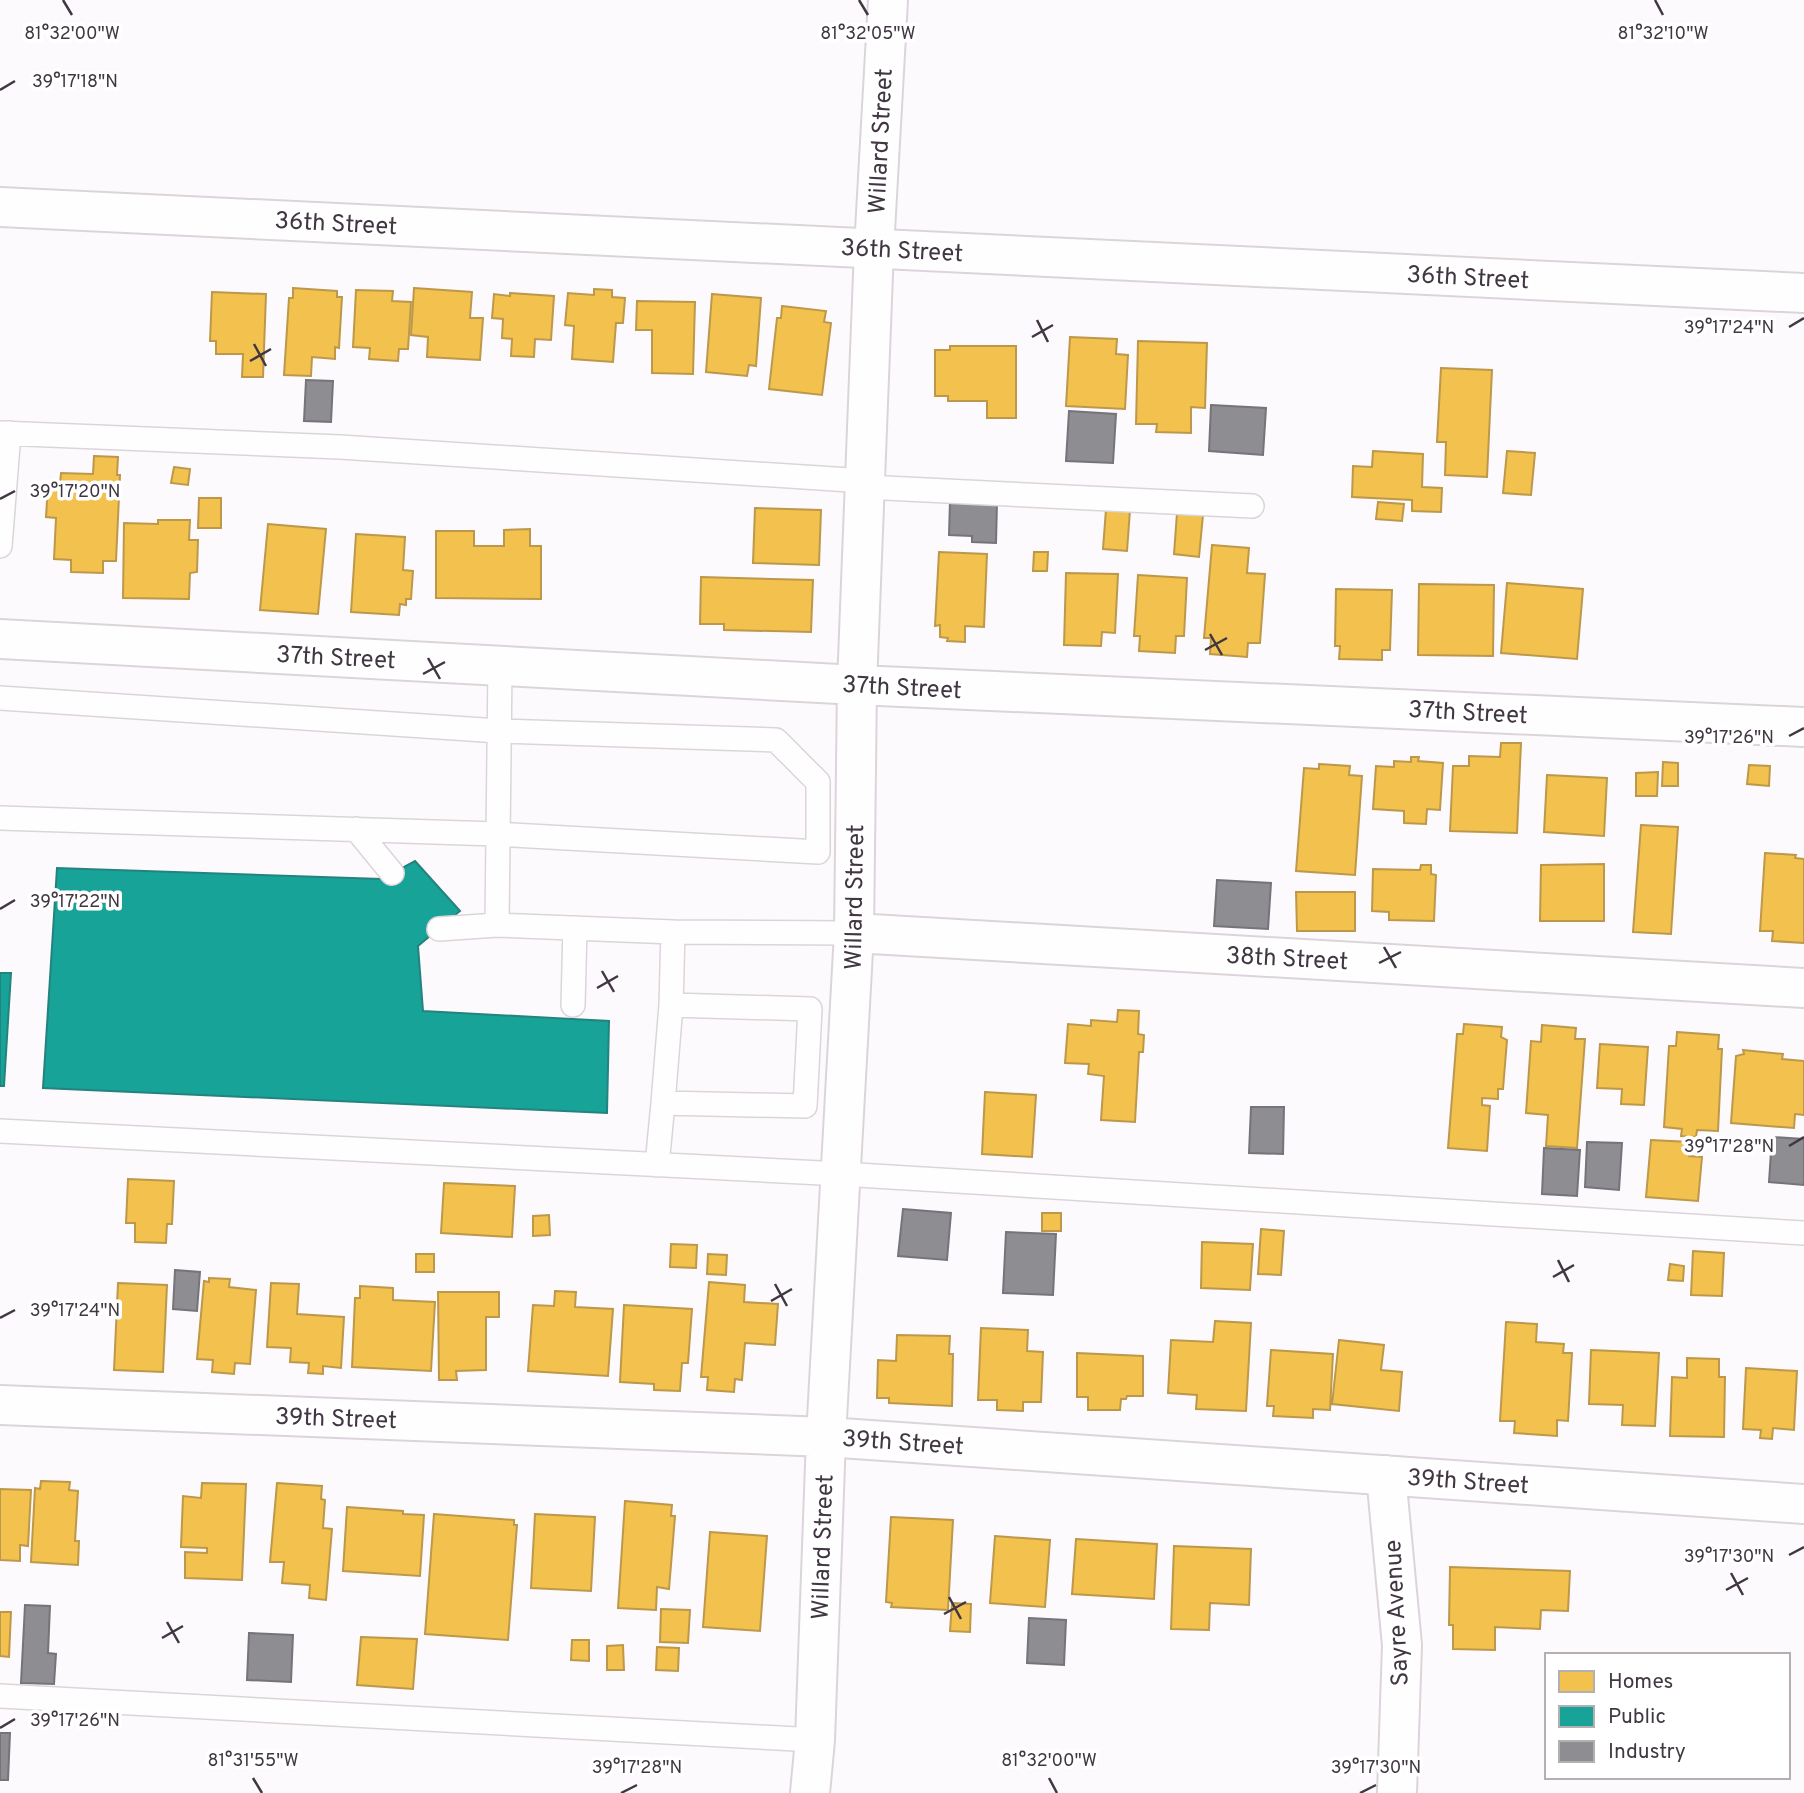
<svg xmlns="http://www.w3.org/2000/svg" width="1804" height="1793" viewBox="0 0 1804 1793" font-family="Overpass,sans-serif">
<rect width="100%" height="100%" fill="#fdfafd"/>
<!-- homes -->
<path fill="#f2c14e" stroke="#bd984a" stroke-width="2" d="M293,288l44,3v6h5l-3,51 -4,-1v12l-23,-2 -1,19 -27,-1 5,-77h4z
M414,288l58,4 -2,26h13l-3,42 -53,-3 1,-20 -17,-2z
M594,289l18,1v7l13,1 -2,25h-7l-3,39 -41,-3 2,-33 -9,-1 3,-32 26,2z
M356,290l37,1 -1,10 19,1 -3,47h-9l-1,12 -29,-2 1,-11 -17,-1z
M212,292l54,2 -3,83h-21l1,-23h-27v-13h-6z
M510,293l44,3 -3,44 -16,-1 -1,18 -23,-1 1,-17 -10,-1 1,-19 -11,-1 2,-24 16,2z
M712,294l49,4 -5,68 -7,-1 -2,11 -41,-4z
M637,301l58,1 -2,72 -41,-1v-43h-16z
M782,306l44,5 -2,11 7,1 -9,72 -53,-6 8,-71h4z
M1070,337l47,2 -1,15 12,1 -3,54 -59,-3z
M1138,341l69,2 -2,65 -14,-1v26l-35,-1 1,-8h-21z
M950,346h66v72h-29v-17h-39v-5h-13v-46h15z
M1441,368l51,2 -5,107 -42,-2 1,-33h-9z
M1373,451l50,3 -1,33 20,1 -1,24 -29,-1v-11l-60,-3 1,-31 19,1z
M1507,451l28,2 -4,42 -28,-2z
M94,456l24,1 -1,18h3l-4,86h-13v12l-32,-1v-12l-17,-1 2,-41 -10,-1 2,-33h12l1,-11 32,1z
M174,467l16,2 -2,16 -17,-2z
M199,498h22v30h-23z
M1378,502l26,2 -2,17 -26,-2z
M755,508l66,2 -2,55 -66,-2z
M1106,509l24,1 -3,41 -24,-2z
M1177,513l26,2 -4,42 -25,-3z
M158,520h32l-1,20h9l-1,32 -7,1 -1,26 -66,-1 1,-75 34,1z
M268,524l58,5 -8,85 -58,-4z
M530,529v17h11v53l-105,-1v-67h38v15h30v-16z
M356,534l49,3 -2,33 10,1 -2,28h-5v6l-6,-1 -1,11 -48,-3z
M1212,545l37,3 -2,25 18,1 -5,69h-12l-1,14 -37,-3 1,-16h-7z
M939,552l48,2 -3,73 -19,-1v16l-18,-1 1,-3 -8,-1v-12l-5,1z
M1034,552h14l-1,19h-14z
M1066,573l52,1 -3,59 -13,-1 -1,14 -37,-1z
M1138,575l49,3 -3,58h-8l-1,17 -36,-2 1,-15h-6z
M701,577l112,3 -2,52 -87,-2v-6h-24z
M1507,583l76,6 -6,70 -76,-6z
M1419,584l75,1 -1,71 -75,-1z
M1336,589l56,1 -2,60h-8v10l-43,-1 1,-13h-5z
M1501,743h20l-4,90 -67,-2 3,-65h16v-10l31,1z
M1411,757h8l-1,4 25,2 -3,47 -13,-1 -1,15 -22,-1v-12l-31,-2 3,-43 18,1v-6l17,1z
M1663,762l15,1v23h-16z
M1319,764l31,2 -1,9 13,1 -7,99 -59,-4 8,-103 15,1z
M1749,765l21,1 -1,20 -22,-2z
M1658,772l-1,24h-21v-23z
M1547,775l60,3 -3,58 -60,-4z
M1641,825l37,2 -7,107 -38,-2z
M1765,853l31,2 -1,3 9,1v84l-32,-2 1,-10h-13z
M1604,864v57h-64l1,-56z
M1421,865h10v9l5,1 -2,46 -45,-1v-8l-17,-1 1,-42 47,1z
M1296,892h59v39h-58z
M1118,1010l21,1 -1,23 6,1 -1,17h-4l-4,70 -34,-2 3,-44 -16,-2 1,-10 -24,-1 3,-39 23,2v-6l26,2z
M1464,1024l38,3 -1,10 6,3 -4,49h-5v10l-16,-1v7l8,1 -3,45 -39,-3 9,-114h6z
M1542,1025l34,3 -1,11h10l-8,109 -31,-2 2,-31 -22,-2 5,-72 10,1z
M1677,1032l42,3 -1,14h4l-4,82 -21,-1 -1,7 -15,-1 1,-7 -18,-2 5,-81h7z
M1600,1044l48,3 -4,58 -23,-1 1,-15 -25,-1z
M1743,1050l40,4 -1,5 22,2v54l-9,-1 -1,14 -63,-5 5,-67 8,-2z
M985,1092l51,3 -4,62 -50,-3z
M1651,1140l39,2 -1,14 13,1 -4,44 -52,-4z
M128,1179l46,2 -2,43h-5l-1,19 -31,-1v-19h-9z
M444,1183l71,3 -3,51 -71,-4z
M1042,1213h19v18h-19z
M549,1215l1,20 -17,1v-20z
M1261,1229l23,2 -3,44 -23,-1z
M1202,1242l51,2 -3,46 -49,-2z
M671,1244l26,1 -1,23 -26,-1z
M1693,1251l31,2 -2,43 -31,-1z
M416,1254h18v18h-18z
M708,1254l19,1 -1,20 -19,-1z
M1670,1264l14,2 -1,15 -15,-1z
M209,1278l21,1 -1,8 27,3 -6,74 -15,-1 -1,11 -22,-2 1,-12 -16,-1 7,-78 5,1z
M709,1282l36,3 -1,17 34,2 -3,41 -30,-2 -3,37 -7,-1 -1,13 -27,-2 1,-13h-7z
M118,1283l49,2 -4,87 -49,-2z
M271,1283l28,1 -2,30 47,3 -3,51 -18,-2v8l-15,-1 1,-10 -19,-1 1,-14 -24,-1z
M360,1286l33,2v12l42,2 -4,69 -79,-4 3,-69h5z
M555,1291l21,1 -1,15 38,2 -5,67 -80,-5 5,-66 21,1z
M438,1292h61v25h-13v53l-30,1 1,9h-18z
M624,1305l68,4 -4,54h-6l-2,28 -26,-1v-6l-34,-2z
M1215,1321l36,2 -5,88 -50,-2 1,-14 -29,-2 3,-53 42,2z
M1506,1322l31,2 -1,18 28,2 -1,9h9l-4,68 -11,-1v16l-43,-3 1,-12h-15z
M981,1328l47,2 -1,21 16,1 -2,50h-18v9l-26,-1v-10h-19z
M897,1335l53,1 -1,18h4l-1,52 -63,-3v-5h-12l1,-38 18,1z
M1339,1340l45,5 -3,25 21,2 -3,39 -67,-7z
M1271,1350l62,4 -3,56 -17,-1v9l-40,-2 1,-10h-7z
M1591,1350l68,3 -4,73 -33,-1 1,-20 -34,-1z
M1077,1353l66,3v40h-16l-1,3h-5l-1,11h-32v-13h-11z
M1687,1358l32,1v18h6l-1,60 -54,-1 2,-59 15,1z
M1746,1368l51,3 -3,59 -21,-2 -1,11 -12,-1 1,-8 -18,-1z
M41,1481l29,1 -1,8 9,1 -3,50h4l-1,24 -47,-3 4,-74 5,1z
M202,1483l44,1 -4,96 -57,-2v-26l22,1v-5l-26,-1 2,-51 18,2z
M277,1483l45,3 -1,13 4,1 -2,28 9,1 -6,71 -17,-2 1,-13 -28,-2 2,-21h-14z
M0,1489l31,1 -3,56 -8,-1v16l-20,-1z
M625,1501l47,4 -1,11h4l-6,73 -12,-2 -1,23 -38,-2z
M347,1507l56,4v3l21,1 -4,61 -77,-5z
M434,1514l80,6v5h3l-9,115 -83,-6z
M535,1514l60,3 -4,74 -60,-3z
M891,1517l62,3 -5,90 -57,-3 1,-4 -6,-1z
M710,1532l57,4 -7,95 -57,-4z
M995,1536l55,4 -5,67 -55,-4z
M1076,1539l81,5 -3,55 -82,-5z
M1174,1546l77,3 -2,56 -39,-2 -1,27 -38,-1z
M1450,1567l120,4 -2,40 -27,-1 -1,19 -45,-2v23l-42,-1v-24h-4z
M952,1603l19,1 -1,28 -20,-1z
M661,1609l29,1 -2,33 -28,-1z
M0,1612h11l-2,45 -9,-1z
M361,1637l56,2 -4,50 -56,-4z
M572,1640h17v21l-18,-1z
M623,1645l1,25h-17v-24z
M657,1647l22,1 -1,23 -22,-1z"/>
<!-- public -->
<path fill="#17a398" stroke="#24837e" stroke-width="2" d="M415,861l45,50 -42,35 5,65 186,10 -2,92 -564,-25 14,-220 325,11z
M0,973h11l-7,113h-4z"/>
<!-- industry -->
<path fill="#8d8d92" stroke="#76737a" stroke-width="2" d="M306,380l27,1 -2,41 -27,-1z
M1211,405l55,3 -3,47 -54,-4z
M1069,411l47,3 -3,49 -47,-2z
M950,501l47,1 -1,41 -24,-1v-6l-23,-1z
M1217,880l54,3 -3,46 -54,-3z
M1251,1107h33l-1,47 -34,-1z
M1772,1137l32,2v46l-35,-3z
M1587,1142l35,1 -3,47 -34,-3z
M1544,1148l36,2 -3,46 -35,-2z
M903,1209l48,4 -4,47 -49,-4z
M1006,1232l50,2 -3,61 -50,-2z
M175,1270l25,2 -3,39 -24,-2z
M25,1605l25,1 -2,47 8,1 -2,30 -33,-1z
M1029,1618l37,2 -2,45 -37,-2z
M249,1633l44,2 -2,47 -44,-2z
M0,1733h10l-2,47h-8z"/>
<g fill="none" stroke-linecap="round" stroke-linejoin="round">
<!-- service casing -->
<g stroke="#dbd5db" stroke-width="26">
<path id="service" d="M0,433l340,14 525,34
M865,487l387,19
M0,546l9,-113
M0,698l499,33 277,9 42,42v70l-322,-18 -496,-16
M356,829l36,44
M497,925l3,-259
M439,929l58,-4 176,7 -2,73
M673,932l181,1
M573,1005l2,-77
M0,1131l841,43 963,59
M657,1165l6,-62 142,3 5,-97 -139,-4 -8,98
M0,1696l815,44"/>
</g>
<!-- minor casing -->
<g stroke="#dbd5db" stroke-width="42">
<path id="minor" d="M0,639l857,46 947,42
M854,933l950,55
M0,1405l826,32 978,67
M1386,1475l16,170 -5,148
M810,1793l5,-53 11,-303 28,-504 3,-248 17,-436 14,-249"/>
</g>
<!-- tertiary casing -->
<g stroke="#dbd5db" stroke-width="42">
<path id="tertiary" d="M0,207l1804,86"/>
</g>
<!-- service -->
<use href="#service" stroke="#fffeff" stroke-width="23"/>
<!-- minor -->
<use href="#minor" stroke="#fffeff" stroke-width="38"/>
<!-- tertiary -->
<use href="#tertiary" stroke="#fffeff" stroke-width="38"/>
</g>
<!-- ticks -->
<path fill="none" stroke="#413742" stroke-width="2.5" d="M63,0l9,15M859,0l9,15M1655,0l8,15M0,90l15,-9M1037,320l11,22M1789,327l15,-9M1032,337l21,-12M254,344l12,22M250,361l21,-12M0,499l15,-8M1210,634l12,21M1205,650l22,-12M428,658l12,21M423,674l22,-12M1789,736l15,-8M0,909l15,-9M1384,947l12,21M1379,963l22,-11M602,971l12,21M597,988l21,-12M1789,1146l15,-9M1558,1260l11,22M1553,1277l21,-12M775,1284l12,22M771,1301l21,-12M0,1318l15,-8M1789,1555l15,-8M1731,1573l12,22M1726,1590l22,-12M949,1597l12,22M944,1614l22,-12M167,1622l12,21M162,1638l21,-12M0,1728l15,-9M253,1778l9,15M1049,1778l8,15M621,1793l16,-8M1360,1793l16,-8"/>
<g text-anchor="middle" stroke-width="7" stroke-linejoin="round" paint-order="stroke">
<!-- street labels -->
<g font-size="24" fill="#413742" stroke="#fff">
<text transform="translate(880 141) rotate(-87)" y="8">Willard Street</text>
<text transform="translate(336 223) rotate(3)" y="8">36th Street</text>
<text transform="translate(902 250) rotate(3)" y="8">36th Street</text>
<text transform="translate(1468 277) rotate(3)" y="8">36th Street</text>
<text transform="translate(336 657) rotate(3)" y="8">37th Street</text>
<text transform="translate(902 687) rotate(3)" y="8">37th Street</text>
<text transform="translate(1468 712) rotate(3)" y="8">37th Street</text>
<text transform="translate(854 897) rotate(-89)" y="8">Willard Street</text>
<text transform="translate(1287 958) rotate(3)" y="8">38th Street</text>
<text transform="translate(336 1418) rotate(2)" y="8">39th Street</text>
<text transform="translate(903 1442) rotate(4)" y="8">39th Street</text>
<text transform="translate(1468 1481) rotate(4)" y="8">39th Street</text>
<text transform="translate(822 1547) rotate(-88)" y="8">Willard Street</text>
<text transform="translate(1396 1613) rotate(-93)" y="8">Sayre Avenue</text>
</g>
</g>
<g font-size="18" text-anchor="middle" fill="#413742" stroke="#fff" stroke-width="7" stroke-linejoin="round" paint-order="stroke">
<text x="72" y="39">81°32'00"W</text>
<text x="868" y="39">81°32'05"W</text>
<text x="1663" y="39">81°32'10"W</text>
<text x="75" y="87">39°17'18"N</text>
<text x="1729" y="333">39°17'24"N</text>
<text x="75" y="497">39°17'20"N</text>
<text x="1729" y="743">39°17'26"N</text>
<text x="75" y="907">39°17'22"N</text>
<text x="1729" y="1152">39°17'28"N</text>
<text x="75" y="1316">39°17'24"N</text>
<text x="1729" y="1562">39°17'30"N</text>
<text x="75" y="1726">39°17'26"N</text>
<text x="253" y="1766">81°31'55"W</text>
<text x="1049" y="1766">81°32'00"W</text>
<text x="637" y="1773">39°17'28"N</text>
<text x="1376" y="1773">39°17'30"N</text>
</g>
<!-- legend -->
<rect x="1545" y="1653" width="245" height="126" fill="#ffffff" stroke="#b3afb3" stroke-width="2"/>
<rect x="1559" y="1671" width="35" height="21" fill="#f2c14e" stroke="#b3afb3" stroke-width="2"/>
<text x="1608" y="1688" font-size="21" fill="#413742">Homes</text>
<rect x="1559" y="1706" width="35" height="21" fill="#17a398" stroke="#b3afb3" stroke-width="2"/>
<text x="1608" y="1723" font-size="21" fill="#413742">Public</text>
<rect x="1559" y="1741" width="35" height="21" fill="#8d8d92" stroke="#b3afb3" stroke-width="2"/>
<text x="1608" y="1758" font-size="21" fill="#413742">Industry</text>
</svg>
